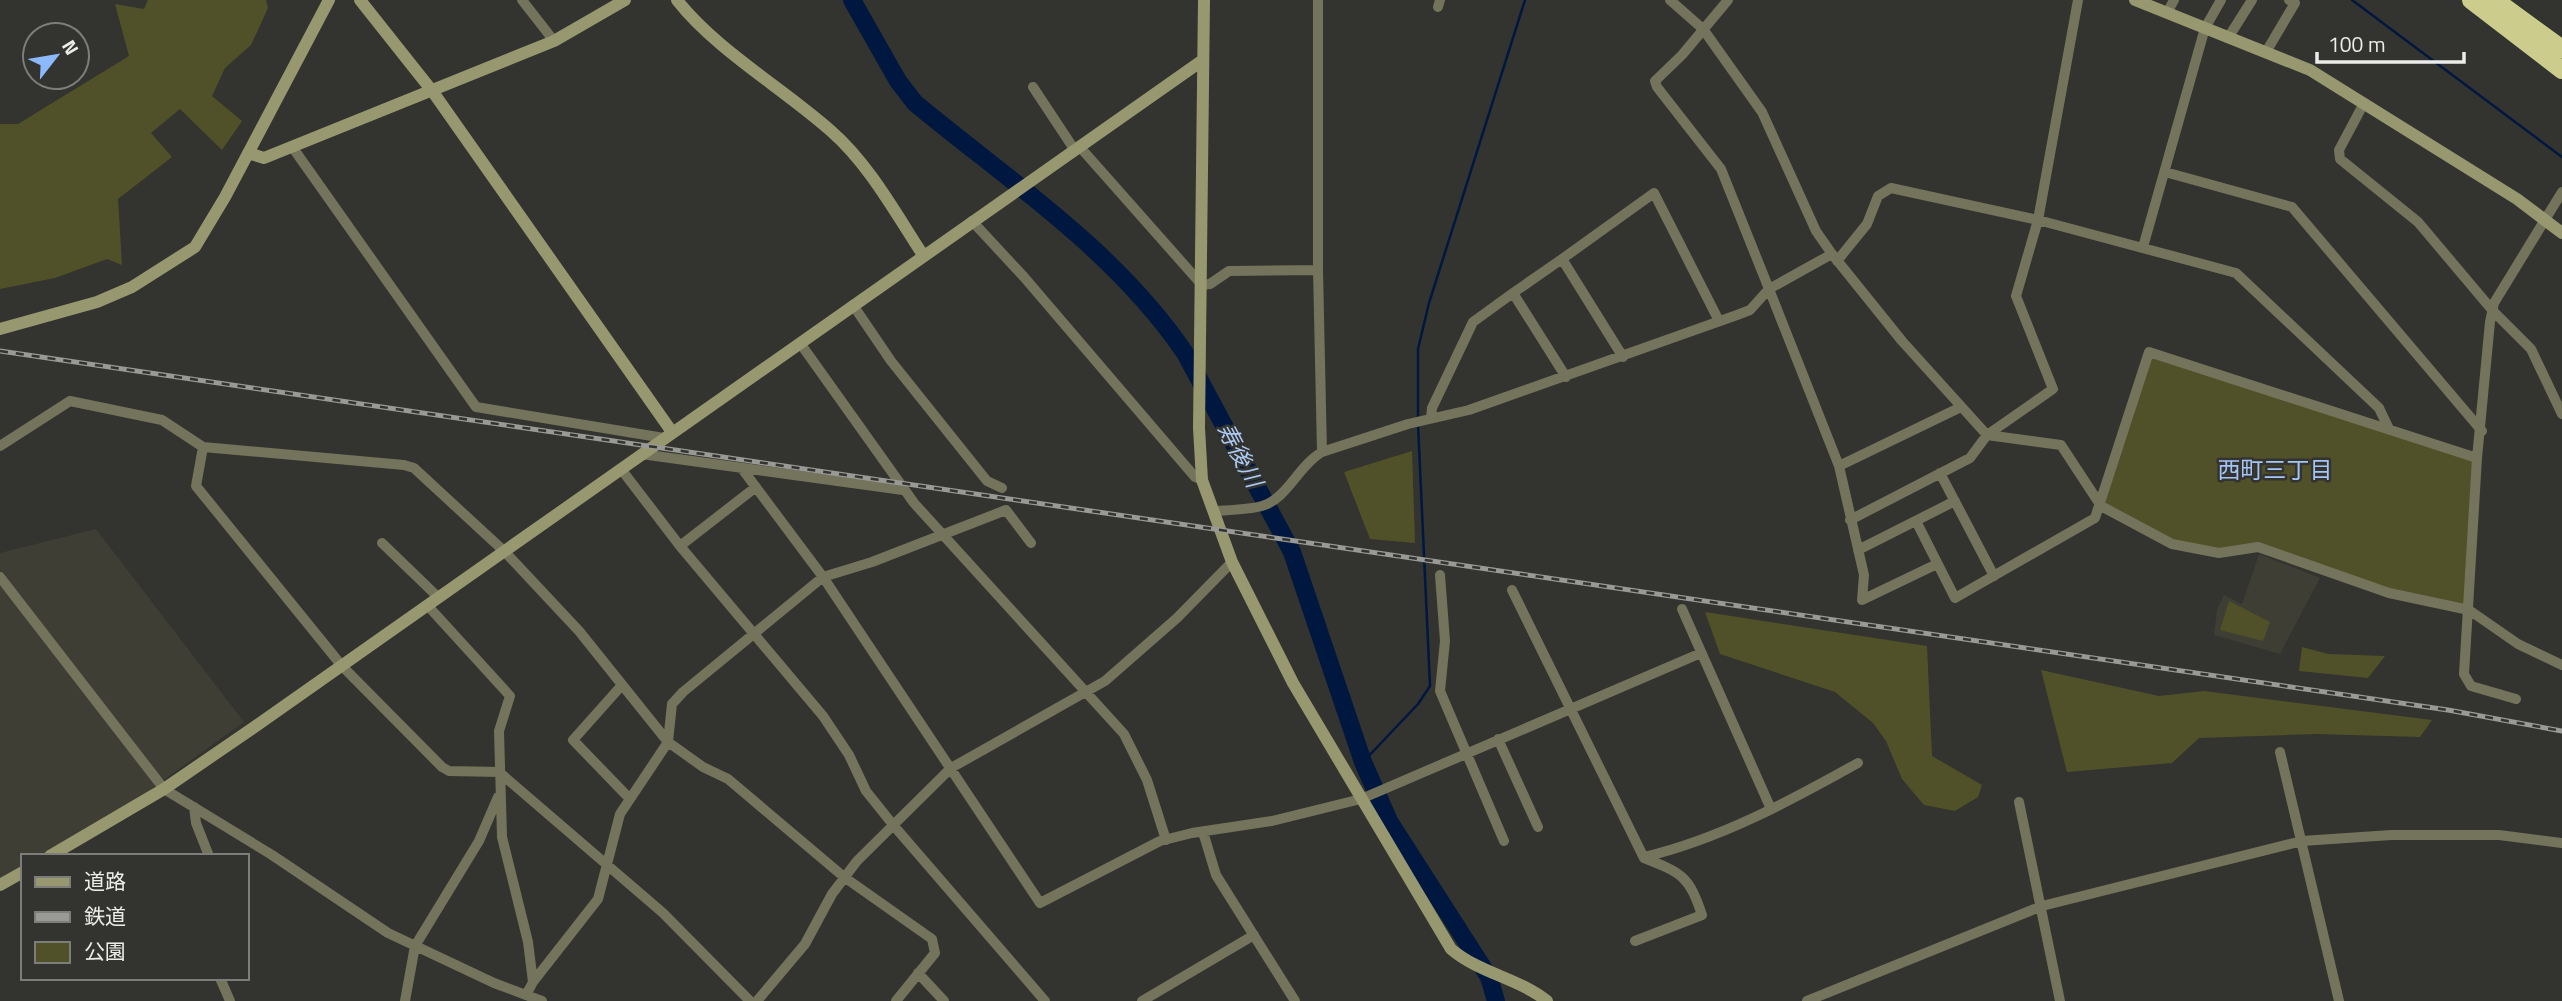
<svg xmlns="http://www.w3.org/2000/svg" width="2562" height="1001" viewBox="0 0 2562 1001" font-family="'Titillium Web','Noto Sans JP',sans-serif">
<rect width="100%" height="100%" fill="#33332f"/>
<!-- built -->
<path fill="#3e3e34" d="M96,529l148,193 -101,73 -103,61h-17v10l-23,14v-327z
M2259,554l61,24 -40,76 -66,-19 3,-26 7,-14 18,9z"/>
<!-- green -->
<path fill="#515129" d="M148,0h118l2,8 -17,37 -26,23 -13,28 30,25 -20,29 -42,-41 -29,24 21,24 -54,42 4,66 -15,-6 -52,19 -55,11v-165h18l111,-68 -14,-52 29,5z
M2149,352l328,106 -8,152 -80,-17 -131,-46 -39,6 -47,-9 -71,-38z
M1412,451l3,92 -45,-4 -26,-67z
M2229,601l41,21 -7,19 -43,-11z
M1705,612l222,34 5,110 50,29 -4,12 -23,14 -31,-6 -22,-26 -16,-38 -13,-18 -38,-31 -115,-38z
M2302,647l26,7 57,2 -17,22 -69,-7z
M2041,670l118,26 45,-5 228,29 -12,17 -104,-3 -117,4 -27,25 -105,9z"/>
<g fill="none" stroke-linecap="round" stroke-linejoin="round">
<!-- stream -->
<path stroke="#001840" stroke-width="2.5" d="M2352,0l210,157
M1418,417v-68l11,-46 96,-303
M1363,762l55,-58 12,-18 -12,-262"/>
<!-- river -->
<path stroke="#001840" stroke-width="18" d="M852,0l46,81 17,22c94,78 200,147 270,250l107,199 71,210 26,59 100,156 7,24"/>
<!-- street -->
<path stroke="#73745b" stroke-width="10" d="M522,0l32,41
M1318,0v270l4,182
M1670,0l33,29 59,83 54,119 16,23 70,87 85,94 74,10 40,61 71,38 47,9 39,-6 131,46 80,17 49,34 44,21
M1728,0l-46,55 -27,26 2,6 64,82 48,120 70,177 25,109 -2,25 75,-36
M1438,7l2,-7
M2167,13l7,-13
M2228,38l24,-38
M2266,52l29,-49 -6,-3
M1033,87l41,62
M2364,103l-25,47 1,9 78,63 75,89 38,38 31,65
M1079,146l123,139 8,-1 19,-13 89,-1
M293,148l183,259 188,31
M2165,172l127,35 190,224
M972,221l52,56 171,200 7,3
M2143,247l62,-219 16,-28
M1837,261l30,-37 11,-28 13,-8 147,32 198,53 143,135 10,21
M1513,293l49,-34
M853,305l38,56 96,120 15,7
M800,343l114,160 210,231 23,46 19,60
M1623,357l-61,-98 92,-66 65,128
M1431,418l1,-10 41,-86 40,-29 53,84
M0,446l70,-45 92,19 41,27 201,18 10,3 91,84 74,79 89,111 35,25 25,12 116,98 88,62 3,14 -39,48
M203,447l-7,39 146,180 100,101 7,4 50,1 164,141 87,88
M641,454l262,36
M1839,466l122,-59
M621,469l59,77 143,170 26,39 17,36 28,35 151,175
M743,470l80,107 217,326 120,-62 32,-8 80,-12 89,-22 340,-146
M1940,473l54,103
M1213,511c15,-1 34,-1 49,-5 25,-7 37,-41 60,-54l86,-28 61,-14 268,-95 13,-5 19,-21 63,-35
M1850,520l120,-62 17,-23 66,-46 -37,-93 22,-76 40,-220
M1916,521l39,77 140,-80 54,-166 328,106
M382,543l57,55
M680,546l76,-59
M1858,550l97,-49
M1440,575l5,66 -5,50 64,150
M0,577l164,212 108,66 116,78 106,50 48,18
M1512,590l132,268c38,15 45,18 58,57l-67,26
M428,606l82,90 -11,35 3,106 26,105 5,40
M1682,609l89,200
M622,685l-49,55 57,59
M2516,699l-45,-13 -7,-12 13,-216 13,-136 4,-19 68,-111
M1498,739l40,88
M2280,752l59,249
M2019,802l41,199
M194,807l2,16 13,33
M1203,832l13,43 79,126
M1644,857c76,-18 146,-56 214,-94
M918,973l26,28
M220,978l10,23
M526,995l7,-13 65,-83 22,-85 48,-72 4,-38 11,-12 140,-115 49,-15 134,-52 25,33
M405,1001l10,-55 64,-105 19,-44
M757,1001l48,-57 27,-50 25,-33 94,-93 154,-87 72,-63 55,-56
M1142,1001l112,-66
M1807,1001l235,-95 260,-65 89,-6h108l63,8"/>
<!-- secondary -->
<path stroke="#979870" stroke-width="12" d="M360,0l73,92 239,340
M677,0c38,49 107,89 154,131 38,33 65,83 92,124
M1204,0l-5,428 3,52 30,82 61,121 158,266c28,24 67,29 96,52
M2135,0l175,70 207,129 45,34
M248,153l16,5 290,-117 71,-41
M0,329l97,-27 35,-15 63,-40 30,-50 104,-197
M50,856l114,-67 89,-61 950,-668
M0,885l23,-13"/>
<!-- highway -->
<path stroke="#cccd8d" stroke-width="18" d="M2471,0l91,70
M2495,0l67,49"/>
<!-- rail casing -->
<g stroke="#999a96" stroke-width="5">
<path id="rail" d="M0,351l2448,359 114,21"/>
</g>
<!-- rail -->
<use href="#rail" stroke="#33332f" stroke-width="2.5" stroke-dasharray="8" stroke-linecap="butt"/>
</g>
<g text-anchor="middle" stroke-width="5" stroke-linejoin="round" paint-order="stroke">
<!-- water labels -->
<g font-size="23" font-style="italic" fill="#acc9f3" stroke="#33332f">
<text transform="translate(1240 455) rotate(62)" y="8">寿後川</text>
</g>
<!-- neighbourhood labels -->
<g font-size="23" fill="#a3c5f7" stroke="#33332f">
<text x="2275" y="478">西町三丁目</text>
</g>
</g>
<!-- legend -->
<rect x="21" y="854" width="228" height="126" fill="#33332f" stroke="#7d7d7a" stroke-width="2"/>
<rect x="35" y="877" width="35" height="10" fill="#979870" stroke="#7d7d7a" stroke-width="2"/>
<text x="84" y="889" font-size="21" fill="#ecedea">道路</text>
<rect x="35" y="912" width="35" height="10" fill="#999a96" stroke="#7d7d7a" stroke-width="2"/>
<text x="84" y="924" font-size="21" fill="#ecedea">鉄道</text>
<rect x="35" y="942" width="35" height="21" fill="#515129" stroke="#7d7d7a" stroke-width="2"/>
<text x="84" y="959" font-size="21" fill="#ecedea">公園</text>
<!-- north arrow -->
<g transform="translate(56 56) rotate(59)"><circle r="33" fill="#33332f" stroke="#7d7d7a" stroke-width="2"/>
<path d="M0-5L12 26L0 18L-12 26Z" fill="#8cb9fc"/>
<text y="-10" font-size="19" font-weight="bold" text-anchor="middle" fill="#ecedea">N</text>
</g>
<!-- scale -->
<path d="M2317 52v10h147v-10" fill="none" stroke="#ecedea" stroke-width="3.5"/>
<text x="2328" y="52" font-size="21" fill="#ecedea" stroke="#33332f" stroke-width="5" paint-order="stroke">100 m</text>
</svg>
